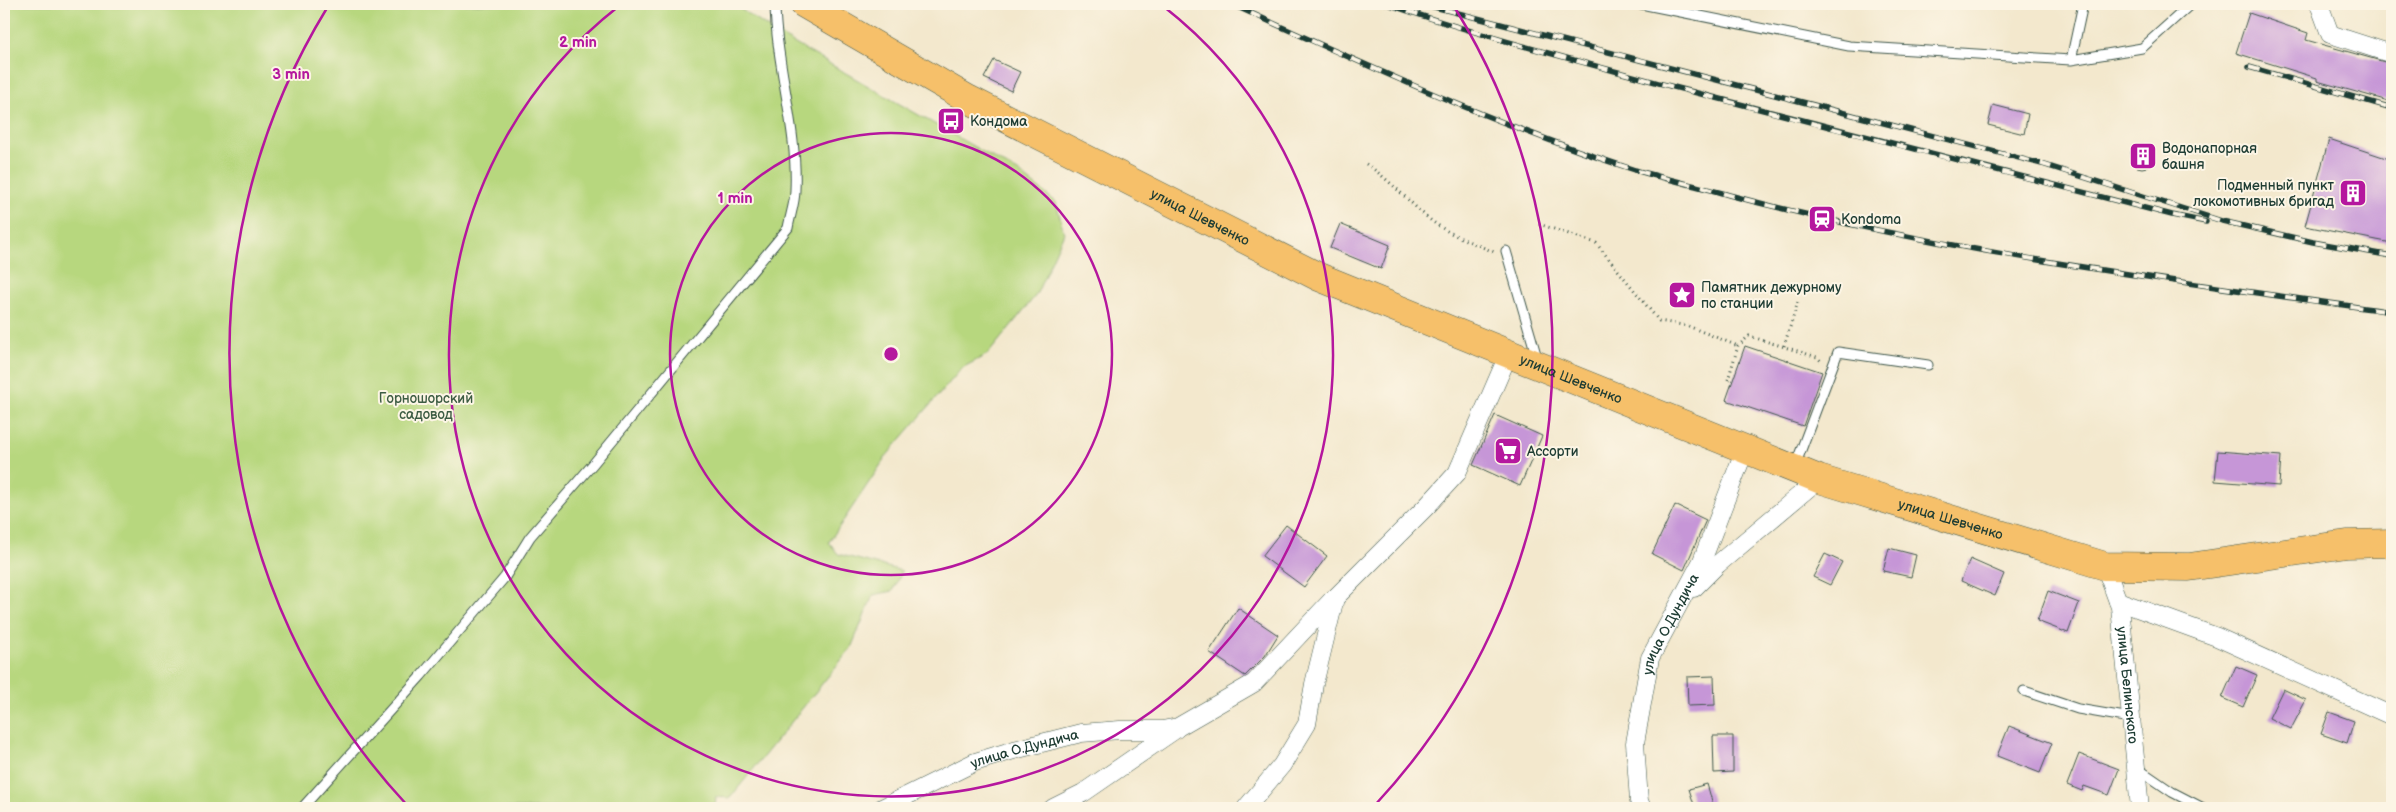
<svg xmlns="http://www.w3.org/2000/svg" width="2396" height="812" viewBox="0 0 2396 812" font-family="'Balsamiq Sans',sans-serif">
<rect width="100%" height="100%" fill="#fcf5e5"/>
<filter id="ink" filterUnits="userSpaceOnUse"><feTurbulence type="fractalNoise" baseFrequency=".02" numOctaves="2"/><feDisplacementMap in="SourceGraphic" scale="10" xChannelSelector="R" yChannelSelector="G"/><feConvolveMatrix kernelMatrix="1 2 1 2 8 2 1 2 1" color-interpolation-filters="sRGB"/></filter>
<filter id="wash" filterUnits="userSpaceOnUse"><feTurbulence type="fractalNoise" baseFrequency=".0096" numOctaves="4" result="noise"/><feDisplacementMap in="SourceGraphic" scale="20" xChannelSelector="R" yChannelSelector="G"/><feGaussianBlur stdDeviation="1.12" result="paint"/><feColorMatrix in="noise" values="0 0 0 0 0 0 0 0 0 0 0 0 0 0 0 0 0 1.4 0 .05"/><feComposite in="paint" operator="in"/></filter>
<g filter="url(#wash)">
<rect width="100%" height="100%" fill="#f3e8cd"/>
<!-- green -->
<path fill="#b7d77e" stroke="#6b8a59" d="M4,4h729l43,29 242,139 38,30 8,31 -28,62 -48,59 -26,14 -74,86 -59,88 9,12 64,17 -9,20 -20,4 -22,53 -121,150 -14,-1 -1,11h-711z"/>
<g id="blocks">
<!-- building -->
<path fill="#c696d7" d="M2249,13l59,20 -2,7 86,24v38l-75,-21v-3l-81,-25z
M994,60l26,12 -9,19 -27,-13z
M1993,105l35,9 -4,20 -36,-9z
M2329,139l63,21v83l-87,-17z
M2130 156a12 12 0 1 1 24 0a12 12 0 1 1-24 0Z
M1340,224l50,21 -9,24 -51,-21z
M1745,346l77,26 -19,54 -77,-26z
M1495,415l47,21 -22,50 -47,-21z
M2218,451l63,5 -2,30 -64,-5z
M1675,505l31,15 -22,50 -32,-16z
M1286,525l41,31 -23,31 -42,-31z
M1889,548l27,7 -5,22 -28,-6z
M1825,554l17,8 -12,23 -17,-8z
M1970,559l34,15 -9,22 -34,-15z
M2048,591l31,12 -11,30 -31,-12z
M1238,608l40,27 -13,21 -20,20 -36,-24z
M2236,666l21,9 -14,32 -21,-9z
M1714,676l1,29 -27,1 -1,-29z
M2283,689l23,11 -15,29 -22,-11z
M2329,712l25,9 -7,22 -26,-9z
M2009,726l43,17 -12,30 -43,-17z
M1713,736h20v36l-19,1z
M2079,754l40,15 -10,26 -25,-9 -2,5 -15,-6z
M1707,784l7,24h-19l-6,-19z"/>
</g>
</g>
<g filter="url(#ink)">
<use href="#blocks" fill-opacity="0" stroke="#3f574b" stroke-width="1"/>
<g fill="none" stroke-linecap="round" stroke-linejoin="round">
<!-- lane casing -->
<g stroke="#3f574b" stroke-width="11">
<path id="lane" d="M1641,4l208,42 222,14 71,-12 49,-44
M2071,60l12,-56
M1506,251l32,110
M1795,466l43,-114 90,13
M2024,691l54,18 53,9
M2137,768l35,24 31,16
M302,808l119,-132 84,-99 25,-40 63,-73 195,-236c2,-12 7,-25 7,-38 3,-61 -19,-124 -20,-186"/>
</g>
<!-- street casing -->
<g stroke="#3f574b" stroke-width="19">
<g id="street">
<path d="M2319,4l11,30 62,20"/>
<path id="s1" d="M2105,566l15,41 20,201"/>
<path d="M1694,588l24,-24 101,-85"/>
<path d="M2118,601l99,36 175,79"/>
<path id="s2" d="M882,808l93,-46 39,-12 67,-17 39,-3h42l16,-3 76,-44 79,-84"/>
<path d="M1053,808l30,-15 93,-64"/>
<path d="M1246,808l36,-43 25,-41 7,-40 21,-86 92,-92 30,-33 52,-120"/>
<path id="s3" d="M1642,808l-3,-7 -4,-58 15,-85 52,-97 43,-112"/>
</g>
</g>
<!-- primary casing -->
<g stroke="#3f574b" stroke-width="29">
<g id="primary">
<path id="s4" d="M804,4l164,95 351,178 500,202 286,87 84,1 158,-23 45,-1"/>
</g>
</g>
<!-- path -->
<path stroke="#3f574b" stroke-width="3" stroke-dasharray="1 4" stroke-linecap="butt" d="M1366,164c23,15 41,36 62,54 19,16 43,24 66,34
M1539,224l57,19 63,78 29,5 50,20
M1784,346l14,-44
M1728,380l10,-34 11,-10 68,21 4,4"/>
<!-- lane -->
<use href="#lane" stroke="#fff" stroke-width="9"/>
<!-- street -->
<use href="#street" stroke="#fff" stroke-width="18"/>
<!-- primary -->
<use href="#primary" stroke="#f6c06b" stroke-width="28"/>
<!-- rail casing -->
<g stroke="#1f3d34" stroke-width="5.5">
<path id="rail" d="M1231,4c132,60 265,121 404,166 31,9 63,16 94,25 217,58 441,85 663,117
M1387,4c93,32 188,56 283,82 166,44 334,86 502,129l34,7
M1423,4l619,160 180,57 91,21 79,14
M2249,67l143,41"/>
</g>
<!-- rail -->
<use href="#rail" stroke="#fcf5e5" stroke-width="4" stroke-dasharray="11" stroke-linecap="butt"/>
</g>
</g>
<!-- distance rings -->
<g fill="none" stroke="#b5179e" stroke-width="2.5">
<circle cx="891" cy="354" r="221"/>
<path d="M1163 6A442 442 0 1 1 619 6"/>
<path d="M407 805A662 662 0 0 1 327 8M1455 8A662 662 0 0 1 1375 805"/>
</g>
<!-- icons -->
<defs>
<g id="bus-square" transform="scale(1.4375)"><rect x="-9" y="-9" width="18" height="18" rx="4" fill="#b5179e" stroke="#fcf5e5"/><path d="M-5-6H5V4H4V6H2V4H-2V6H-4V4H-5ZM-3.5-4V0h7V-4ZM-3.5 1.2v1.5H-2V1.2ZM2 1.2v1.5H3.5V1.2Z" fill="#fff"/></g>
<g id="building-square" transform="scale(1.4375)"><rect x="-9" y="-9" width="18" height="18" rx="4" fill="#b5179e" stroke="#fcf5e5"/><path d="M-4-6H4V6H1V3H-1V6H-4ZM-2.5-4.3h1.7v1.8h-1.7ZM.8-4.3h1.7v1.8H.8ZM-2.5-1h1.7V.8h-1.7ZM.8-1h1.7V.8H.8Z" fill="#fff"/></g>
<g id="station-square" transform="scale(1.4375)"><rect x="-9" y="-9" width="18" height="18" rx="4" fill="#b5179e" stroke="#fcf5e5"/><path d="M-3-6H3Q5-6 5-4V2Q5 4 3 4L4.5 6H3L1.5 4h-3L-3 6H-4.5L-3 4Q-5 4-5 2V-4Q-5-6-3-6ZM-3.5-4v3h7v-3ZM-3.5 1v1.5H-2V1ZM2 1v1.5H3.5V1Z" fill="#fff"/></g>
<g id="sight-square" transform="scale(1.4375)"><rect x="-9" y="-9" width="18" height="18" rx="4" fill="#b5179e" stroke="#fcf5e5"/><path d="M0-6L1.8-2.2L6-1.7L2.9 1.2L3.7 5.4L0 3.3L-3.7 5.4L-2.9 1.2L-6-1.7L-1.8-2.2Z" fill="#fff"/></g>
<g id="supermarket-square" transform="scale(1.4375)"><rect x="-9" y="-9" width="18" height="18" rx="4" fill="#b5179e" stroke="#fcf5e5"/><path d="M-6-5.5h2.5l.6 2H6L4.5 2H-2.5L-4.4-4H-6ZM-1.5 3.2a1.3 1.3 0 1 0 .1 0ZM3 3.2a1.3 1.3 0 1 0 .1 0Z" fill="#fff"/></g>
</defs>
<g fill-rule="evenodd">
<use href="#bus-square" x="951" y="121"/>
<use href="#building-square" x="2143" y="156"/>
<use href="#building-square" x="2353" y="193"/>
<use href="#station-square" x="1822" y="219"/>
<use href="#sight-square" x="1682" y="295"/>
<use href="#supermarket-square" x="1508" y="451"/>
</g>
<g text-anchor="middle" stroke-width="4" stroke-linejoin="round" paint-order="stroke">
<!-- poi labels -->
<g font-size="14" fill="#1f3d34" stroke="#fcf5e5" text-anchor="start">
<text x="970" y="126">Кондома</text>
<text x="2162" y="153">Водонапорная<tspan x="2162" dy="16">башня</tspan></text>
<text x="2334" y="190" text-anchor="end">Подменный пункт<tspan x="2334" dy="16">локомотивных бригад</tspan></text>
<text x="1841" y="224">Kondoma</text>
<text x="1701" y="292">Памятник дежурному<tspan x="1701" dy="16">по станции</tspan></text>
<text x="1527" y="456">Ассорти</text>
</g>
<!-- street labels -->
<g font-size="14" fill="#1f3d34" stroke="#fcf5e5">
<text dy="5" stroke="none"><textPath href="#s4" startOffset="450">улица Шевченко</textPath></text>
<text dy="5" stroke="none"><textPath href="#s4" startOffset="855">улица Шевченко</textPath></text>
<text dy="5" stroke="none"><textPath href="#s4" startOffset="1260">улица Шевченко</textPath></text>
<text dy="5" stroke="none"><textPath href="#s3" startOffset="191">улица О.Дундича</textPath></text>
<text dy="5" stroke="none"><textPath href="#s1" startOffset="122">улица Белинского</textPath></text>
<text dy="5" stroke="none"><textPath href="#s2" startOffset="155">улица О.Дундича</textPath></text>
</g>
<!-- park labels -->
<g font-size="14" fill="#3d5c43" stroke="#fcf5e5">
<text x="426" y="403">Горношорский<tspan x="426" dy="16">садовод</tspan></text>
</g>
</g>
<circle cx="891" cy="354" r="8" fill="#b5179e" stroke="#fcf5e5" stroke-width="2.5"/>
<g font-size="15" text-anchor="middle" font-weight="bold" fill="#b5179e" stroke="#fcf5e5" stroke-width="4" stroke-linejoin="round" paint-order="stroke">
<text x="578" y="47">2 min</text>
<text x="291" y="79">3 min</text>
<text x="735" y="203">1 min</text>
</g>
<!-- margin -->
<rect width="2396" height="812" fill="none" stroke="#fcf5e5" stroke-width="20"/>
</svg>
